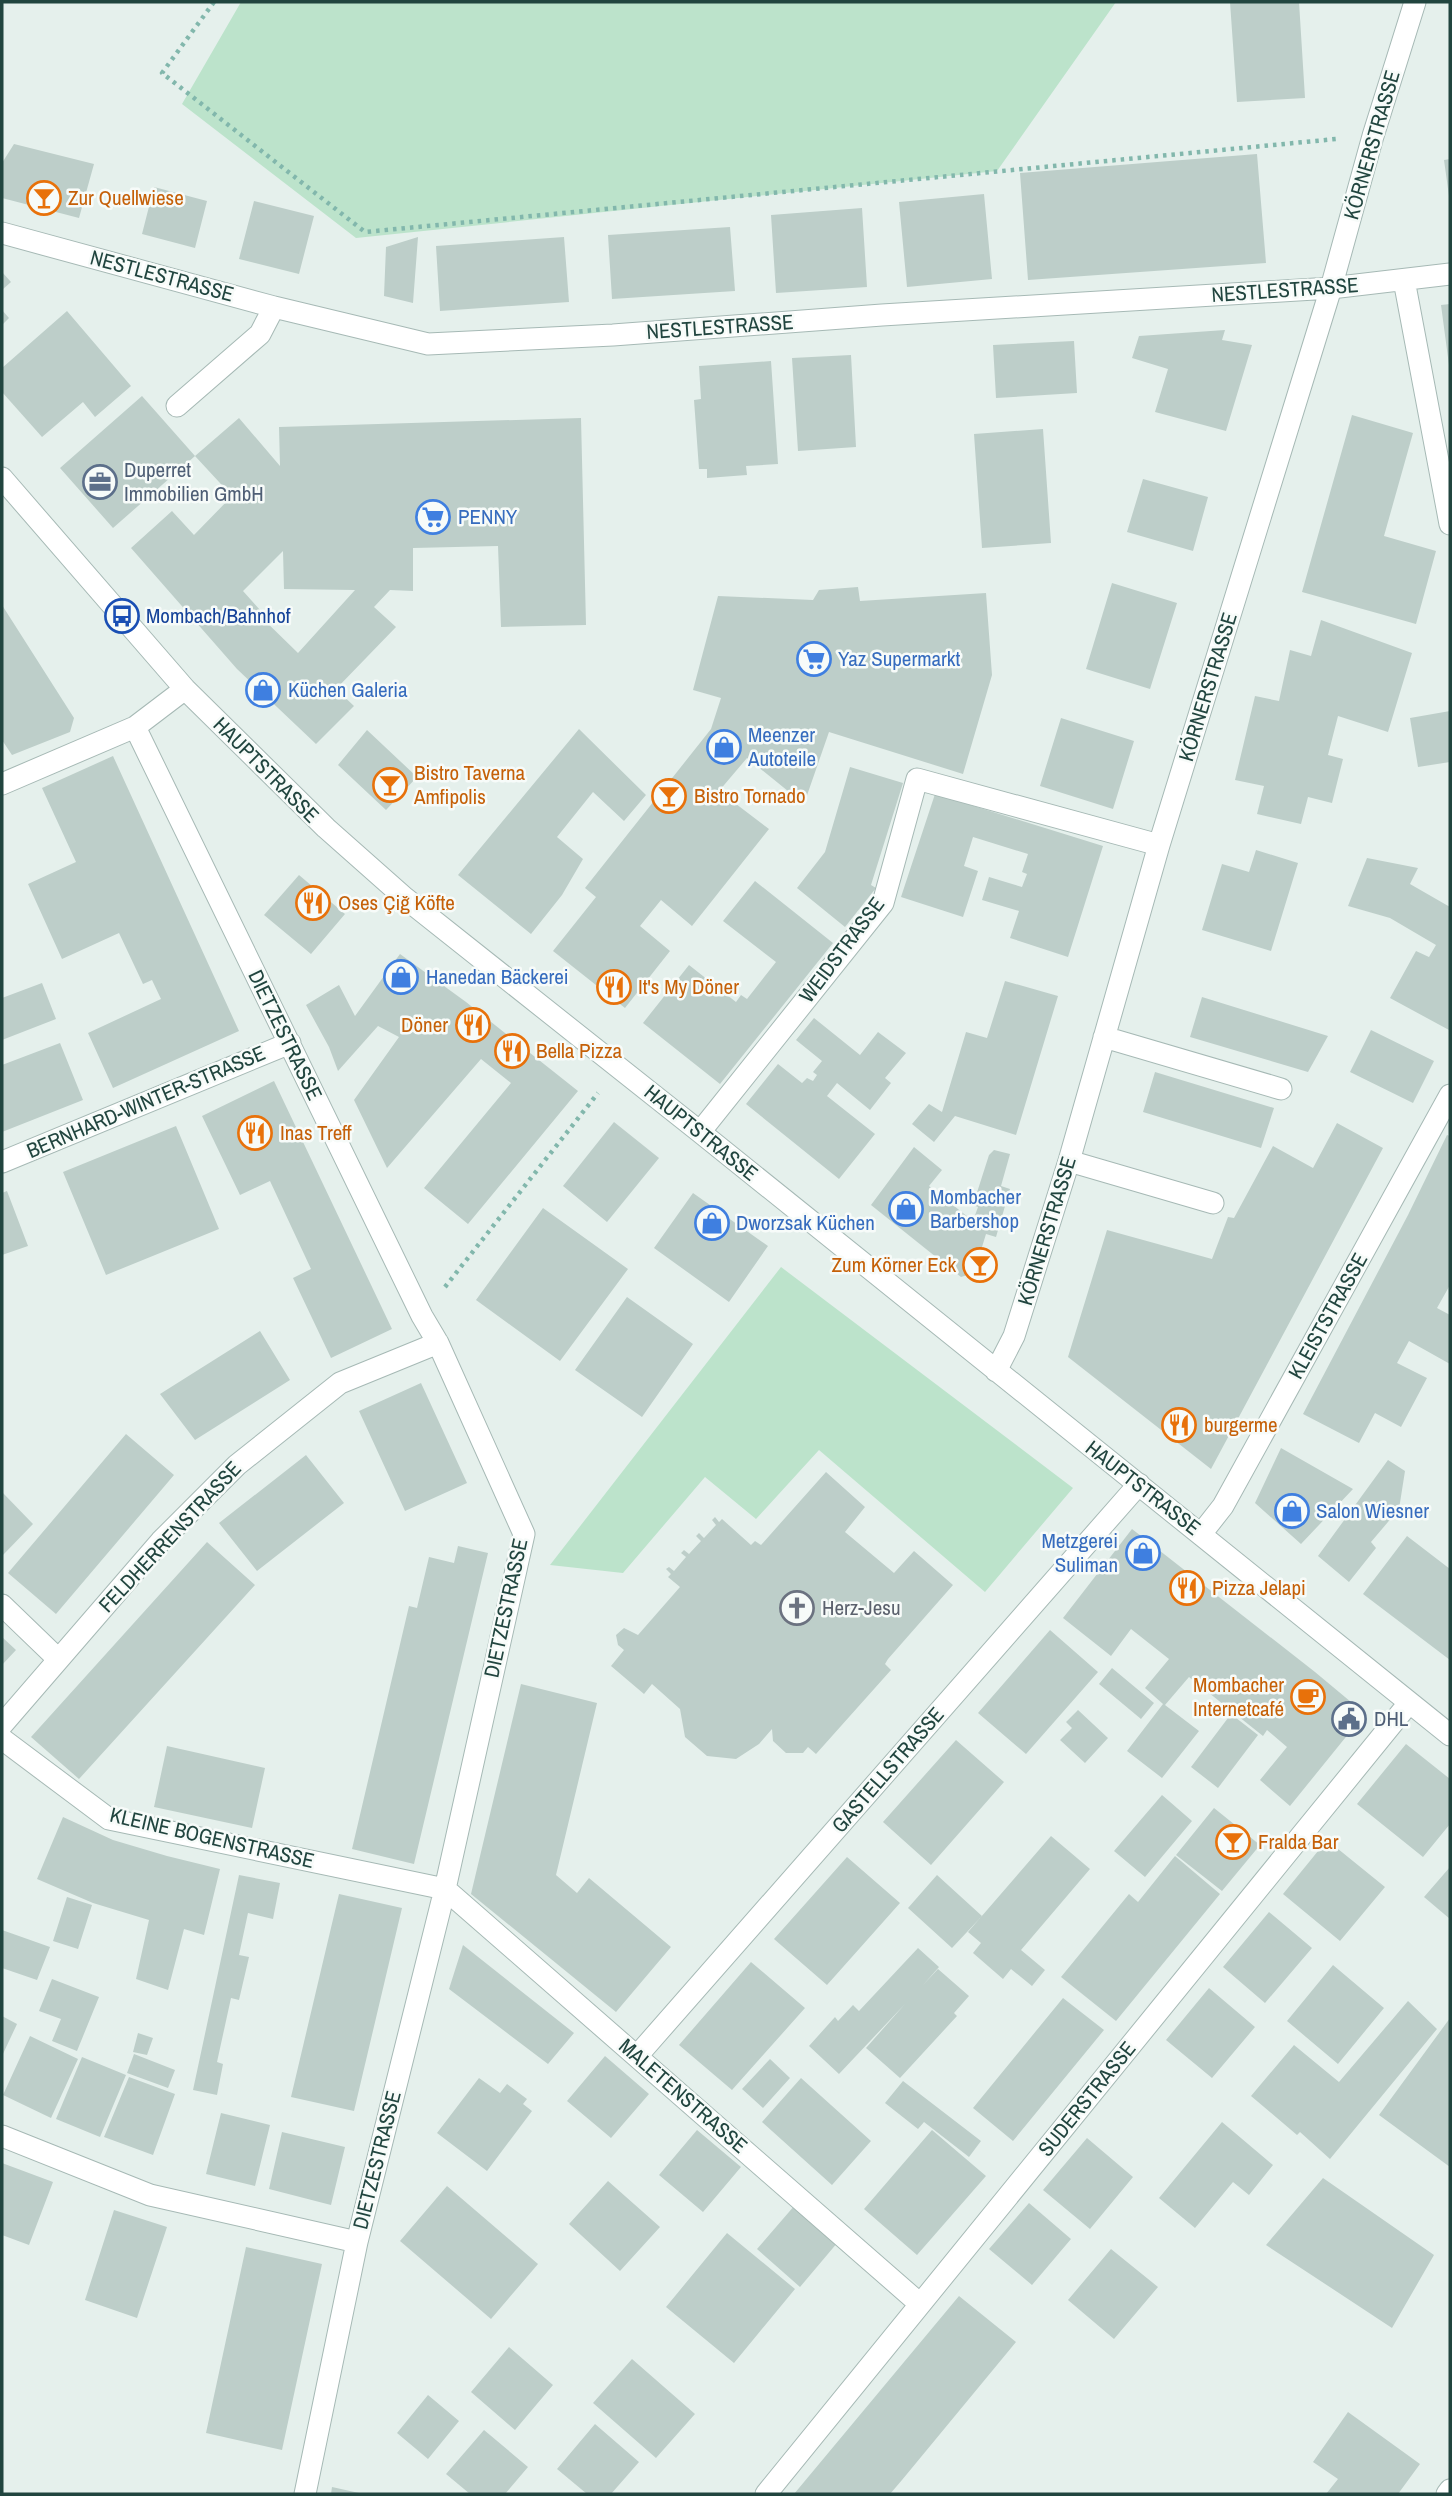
<svg xmlns="http://www.w3.org/2000/svg" width="1452" height="2496" viewBox="0 0 1452 2496" font-family="'Archivo Narrow',sans-serif">
<rect width="100%" height="100%" fill="#e5f0ec"/>
<!-- green -->
<path fill="#bce3cb" d="M241,2h875l-119,169 -641,67 -174,-134z
M781,1267l292,221 -88,104 -166,-142 -63,69 -51,-42 -82,96 -73,-8z"/>
<!-- building -->
<path fill="#bdcec9" fill-rule="evenodd" d="M1230,2h69l6,96 -68,4z
M14,144l80,20 -15,54 -77,-20v-35z
M1257,154l9,109 -238,17 -8,-107z
M1450,159v37h-1l-5,-36z
M154,187l53,14 -12,47 -53,-14z
M984,194l8,85 -85,8 -8,-85z
M254,201l60,15 -15,58 -60,-15z
M862,208l5,79 -91,6 -5,-78z
M730,227l5,64 -123,8 -4,-64z
M418,237l-5,66 -29,-7 2,-49z
M564,237l5,65 -129,9 -4,-65z
M2,272l9,10 -9,8z
M1450,304v61h-1l-8,-60z
M2,310l7,8 -7,7z
M67,311l64,75 -36,31 -12,-15 -41,35 -40,-45v-24z
M1225,330l-3,10 30,5 -26,86 -71,-19 13,-43 -36,-11 7,-22z
M1074,341l3,52 -81,5 -3,-53z
M851,355l5,92 -58,4 -6,-93z
M771,361l7,103 -32,2 1,9 -40,3v-9h-8l-5,-69 7,-1 -2,-33z
M142,396l53,60 44,-38 41,48 -1,-39 302,-9 5,207 -85,2 -3,-81 -85,2v43l-23,-1 -16,17 22,20 -60,62 18,17 -38,38 -79,-75 -106,-121 41,-37 22,24 38,-39 -37,-40 -82,72 -53,-60zM283,551l1,38 71,1 -57,63 -41,-40 3,-3 -17,-19z
M1352,415l61,18 -29,103 52,15 -20,73 -114,-32z
M1043,429l8,114 -69,5 -8,-114z
M1143,479l65,18 -15,54 -66,-19z
M1112,583l65,20 -27,86 -64,-20z
M858,587l2,14 126,-8 6,82 -29,99 -134,-42 -25,72 -57,-46 -28,33 50,38 -77,97 -31,-26 -21,26 30,25 -45,57 -72,-57 43,-54 -11,-9 126,-159 10,-31 -28,-8 25,-94 95,4 6,-10z
M2,605l72,113 -4,14 -58,23 -10,-15z
M1321,620l91,33 -24,79 -50,-16 -10,39 15,4 -11,44 -24,-6 -7,27 -44,-10 7,-28 -29,-6 20,-84 24,5 11,-51 21,6z
M1450,711v51l-32,5 -8,-49z
M1061,718l73,23 -21,68 -73,-23z
M579,729l67,66 -22,26 -31,-29 -36,45 26,22 -21,36 -31,39 -73,-59z
M367,730l50,47 -31,33 -48,-45z
M113,756l126,275 -126,57 -25,-55 73,-34 -9,-19 -9,4 -24,-51 -57,26 -34,-75 48,-22 -34,-74z
M850,767l53,16 -32,102 5,3 -31,39 -48,-39 28,-36z
M935,794l168,52 -35,111 -58,-19 9,-27 -37,-11 7,-23 33,10 5,-13 -5,-2 6,-18 -55,-17 -9,29 14,5 -15,46 -62,-20z
M1256,850l42,13 -27,88 -69,-21 20,-66 27,8z
M1367,858l51,10 -8,16 40,23 -1,123 -59,-32 26,-47 13,6 7,-12 -46,-27 -42,-12z
M299,875l46,39 -34,40 -47,-39z
M755,881l78,62 -113,141 -77,-61 46,-58 47,37 5,-7 6,4 29,-37 -53,-41z
M400,954l66,48 112,89 -110,133 -44,-36 87,-105 -30,-24 -94,109 -33,-68 45,-63 -21,-11 -40,45 -9,-24 -23,-42 33,-20 16,31z
M1005,981l53,15 -42,139 -61,-19 -21,26 -22,-18 17,-20 13,8 24,-80 21,6z
M42,983l14,36 -54,21v-42z
M1202,997l126,39 -20,36 -118,-35z
M814,1018l46,37 18,-23 28,21 -21,25 6,5 -21,27 -33,-27 -10,13 48,38 -36,45 -93,-75 32,-40 24,19 5,-5 6,3 4,-6 -4,-3 9,-11 -26,-21z
M1371,1030l63,31 -21,42 -63,-31z
M60,1043l23,57 -81,32v-67z
M1155,1072l119,36 -13,40 -118,-36z
M274,1081l118,248 -61,29 -38,-80 18,-9 -41,-88 -30,14 -38,-79z
M614,1122l45,36 -52,64 -44,-36z
M1337,1123l46,25 -172,321 -143,-112 39,-127 105,29 16,-42 6,1 39,-72 40,22z
M176,1126l43,103 -113,46 -43,-103z
M1447,1135l3,1v149l-13,23 13,7v49l-41,-23 -12,22 30,15 -26,49 -26,-14 -16,30 -56,-29 105,-199z
M914,1147l28,23 -13,16 44,35 5,-14 -5,-2 16,-50 5,-5 16,4 -9,32 9,3 -14,48 -10,-3 -12,39 -13,4 -90,-72z
M7,1191l21,55 -26,9v-62z
M693,1193l75,53 -39,56 -75,-54z
M543,1208l85,61 -68,92 -84,-61z
M627,1297l66,47 -51,73 -67,-47z
M260,1331l30,49 -95,60 -35,-46z
M421,1383l46,100 -62,28 -46,-100z
M126,1434l48,41 -118,139 -48,-41z
M1281,1448l72,41 -52,55 -46,-41z
M306,1455l38,48 -87,68 -38,-48z
M1388,1460l17,11 -6,38 -28,33 5,6 -27,34 -31,-26z
M826,1472l39,35 -20,25 49,41 20,-22 39,34 -65,74 -3,5 6,6 -75,84 -8,-7 -5,6h-17l-13,-12 -1,-12 -13,15 -23,15 -29,-3 -22,-19 -5,-28 -28,-25 -8,10 -33,-28 13,-16 -6,-5 -2,-10 8,-7 14,7 42,-48 -12,-10 3,-3 -5,-5 3,-2 5,4 12,-14 -5,-4 3,-3 5,4 12,-13 -5,-5 3,-3 5,5 12,-13 -4,-5 3,-3 4,5 3,-3 29,26 4,-4 6,4z
M2,1492l31,32 -31,32z
M1132,1529l183,143 42,35 4,9 -3,6 -68,84 -30,-26 27,-33 -20,-17 -4,6 -74,-59 -24,28 34,26 -37,47 -35,-27 36,-47 -18,-16 24,-29 -38,-30 -20,27 -48,-38z
M1407,1536l43,33v91l-87,-66z
M207,1542l48,43 -176,194 -48,-42z
M458,1546l30,7 -74,311 -62,-15 57,-243 8,2 12,-51 25,6z
M1050,1630l48,42 -72,82 -48,-41z
M2,1637l14,13 -14,15z
M1112,1668l42,35 -13,16 -42,-35z
M521,1684l76,19 -41,172 21,18 12,-15 82,69 -55,65 -145,-118z
M1078,1710l30,28 -23,25 -25,-23 12,-12 -6,-6z
M1231,1714l27,21 -40,53 -27,-21z
M956,1740l48,42 -73,83 -48,-43z
M1406,1744l44,35v45l-27,33 -66,-53z
M167,1746l98,22 -13,60 -98,-21z
M1162,1795l30,26 -47,56 -31,-26z
M1214,1808l46,37 -38,46 -46,-36z
M63,1817l50,23 54,16 53,13 -16,66 -20,-6 -16,61 -32,-11 13,-59 -56,-17 -56,-24z
M1051,1836l39,33 -69,81 24,20 -13,16 -21,-17 -8,10 -30,-26 8,-10 -13,-11z
M1327,1840l58,47 -45,54 -57,-47z
M1175,1856l45,38 -104,127 -55,-44 68,-83 9,8z
M847,1857l53,46 -73,82 -53,-46z
M1450,1867v52l-26,-22z
M239,1875l41,8 -7,36 -25,-6 -9,42 10,2 -10,43 -8,-2 -14,64 6,2 -6,31 -24,-5z
M937,1875l45,41 -30,32 -44,-40z
M339,1894l63,14 -48,203 -63,-14z
M67,1897l25,8 -14,44 -25,-8z
M1269,1912l43,36 -47,55 -42,-36z
M2,1930l48,17 -13,33 -35,-12z
M463,1945l111,88 -26,31 -99,-75z
M918,1948l21,19 -16,18 15,-16 31,27 -15,17 3,3 -57,62 -34,-30 39,-44 -66,70 -30,-28 26,-29 3,4 15,-16 6,6z
M751,1962l54,46 -73,82 -53,-45z
M1333,1965l51,43 -46,56 -51,-43z
M52,1979l47,18 -22,54 -25,-10 9,-22 -22,-8z
M1209,1988l46,39 -43,51 -46,-38z
M1063,1998l41,32 -91,111 -40,-33z
M1408,2001l29,28 -107,130 -30,-27 -3,3 -46,-39 43,-51 45,37z
M2,2016l15,8 -15,32z
M1450,2018v149l-71,-52z
M138,2033l15,5 -6,17 -14,-3z
M30,2036l48,23 -27,59 -48,-23z
M134,2054l41,16 -7,18 -41,-15z
M605,2056l44,38 -38,44 -44,-37z
M82,2057l44,18 -26,62 -44,-18z
M770,2059l20,19 -27,30 -21,-19z
M129,2077l46,17 -22,61 -49,-18z
M479,2078l21,15 7,-9 20,15 -4,5 9,7 -45,60 -50,-38z
M801,2078l70,63 -39,44 -70,-63z
M903,2081l78,60 -12,16 -45,-35 -6,7 -33,-26z
M221,2113l49,12 -15,61 -49,-12z
M1222,2122l51,43 -24,30 -16,-13 -38,46 -36,-30z
M697,2130l44,37 -38,45 -44,-37z
M932,2130l54,46 -69,79 -53,-46z
M282,2132l63,15 -14,58 -62,-16z
M1087,2138l46,39 -43,52 -47,-39z
M2,2163l51,19 -24,63 -27,-10z
M1323,2178l111,77 -42,73 -126,-83z
M608,2181l52,46 -40,44 -51,-47z
M447,2186l91,78 -47,55 -91,-78z
M1029,2203l42,36 -39,46 -43,-36z
M795,2205l43,37 -38,45 -43,-38z
M114,2210l53,17 -30,91 -52,-18z
M727,2233l68,56 -61,74 -68,-56z
M246,2247l76,17 -40,186 -76,-17z
M1111,2249l47,38 -44,52 -46,-39z
M959,2296l57,46 -114,138 -12,14h-96z
M509,2347l44,38 -38,45 -44,-38z
M632,2359l63,55 -39,44 -63,-55z
M428,2395l31,26 -31,38 -31,-26z
M1348,2412l72,52 -22,30h-72l12,-15 -25,-17z
M595,2424l44,38 -28,32h-24l-30,-25z
M484,2430l44,37 -23,27h-35l-24,-20z
M332,2487l27,6v1h-28z"/>
<g fill="none" stroke-linecap="round" stroke-linejoin="round">
<!-- minor casing -->
<g stroke="#a6b9b5" stroke-width="23">
<path id="minor" d="M2,233l272,74 154,37 185,-9 269,-20 449,-27 119,-14
M1404,280l46,244
M177,406l83,-72 14,-27
M2,478l183,211 141,139 79,70 295,234 750,603
M185,689l-50,38 287,589 16,27 86,191 -79,355 -88,353 -52,252
M2,784l133,-57
M1104,1037l177,52
M700,1132l183,-229 34,-124 242,66
M1069,1161l144,42
M2,1162l288,-119
M996,1371l18,-35 55,-175 90,-316 172,-557 42,-152 42,-134
M1201,1534l22,-28 227,-411
M2,1605l56,54
M2,1725l159,-184 76,-76 103,-82 98,-40
M2,1739l107,80 336,70 475,415
M637,2056l502,-572
M2,2136l148,59 207,47
M766,2494l643,-791
M1447,2494l3,-4"/>
</g>
<!-- path -->
<path stroke="#82b7ac" stroke-width="4.5" stroke-dasharray="3.5 5" stroke-linecap="butt" d="M214,2l-52,71 203,159 971,-93
M445,1287l153,-194"/>
<!-- minor -->
<use href="#minor" stroke="#fff" stroke-width="21"/>
</g>
<!-- icons -->
<defs>
<g id="bar-ring" transform="scale(1.75)"><circle r="9.5" fill="#f7fbf9" stroke="#e8710a" stroke-width="1.5"/><path d="M-6-5H6L.8 .8V4.5H3.5V6h-7V4.5H-.8V.8Z" fill="#e8710a"/></g>
<g id="office-ring" transform="scale(1.75)"><circle r="9.5" fill="#f7fbf9" stroke="#5c6f8a" stroke-width="1.5"/><path d="M-6-3h4V-5.5h4V-3h4V5H-6ZM-1-4.5V-3h2v-1.5ZM-6 0V1H6V0Z" fill="#5c6f8a"/></g>
<g id="supermarket-ring" transform="scale(1.75)"><circle r="9.5" fill="#f7fbf9" stroke="#3f7fe0" stroke-width="1.5"/><path d="M-6-5.5h2.5l.6 2H6L4.5 2H-2.5L-4.4-4H-6ZM-1.5 3.2a1.3 1.3 0 1 0 .1 0ZM3 3.2a1.3 1.3 0 1 0 .1 0Z" fill="#3f7fe0"/></g>
<g id="bus-ring" transform="scale(1.75)"><circle r="9.5" fill="#f7fbf9" stroke="#1a4fb4" stroke-width="1.5"/><path d="M-5-6H5V4H4V6H2V4H-2V6H-4V4H-5ZM-3.5-4V0h7V-4ZM-3.5 1.2v1.5H-2V1.2ZM2 1.2v1.5H3.5V1.2Z" fill="#1a4fb4"/></g>
<g id="shop-ring" transform="scale(1.75)"><circle r="9.5" fill="#f7fbf9" stroke="#3f7fe0" stroke-width="1.5"/><path d="M-5-2.5h2.3a2.7 3.5 0 0 1 5.4 0H5L5.5 6h-11ZM-1.5-2.5h3a1.5 2.3 0 0 0-3 0Z" fill="#3f7fe0"/></g>
<g id="restaurant-ring" transform="scale(1.75)"><circle r="9.5" fill="#f7fbf9" stroke="#e8710a" stroke-width="1.5"/><path d="M-5-6h1v4h1v-4h1v4h1v-4h1v5L-1.5 .5V6h-2V.5L-5-1ZM5-6V6H3V1.5H1.5Q1.5-4 5-6Z" fill="#e8710a"/></g>
<g id="church-ring" transform="scale(1.75)"><circle r="9.5" fill="#f7fbf9" stroke="#6b7280" stroke-width="1.5"/><path d="M-1.2-6h2.4v3.5h3.3v2.4h-3.3V6h-2.4V-.1h-3.3v-2.4h3.3Z" fill="#6b7280"/></g>
<g id="cafe-ring" transform="scale(1.75)"><circle r="9.5" fill="#f7fbf9" stroke="#e8710a" stroke-width="1.5"/><path d="M-5.5-4.5H6V0H3Q3 3.5 0 3.5H-2.5Q-5.5 3.5-5.5 0ZM3-3.2v2h1.7v-2ZM-6 4.5H4V6H-6Z" fill="#e8710a"/></g>
<g id="civic-ring" transform="scale(1.75)"><circle r="9.5" fill="#f7fbf9" stroke="#5c6f8a" stroke-width="1.5"/><path d="M-.6-6.5H3V-4.5H.6V-3L4-1V1h2V6H-6V1h2V-1L-.6-3ZM-1.2 2.5V6h2.4V2.5Z" fill="#5c6f8a"/></g>
</defs>
<g fill-rule="evenodd">
<use href="#bar-ring" x="44" y="198"/>
<use href="#office-ring" x="100" y="482"/>
<use href="#supermarket-ring" x="433" y="517"/>
<use href="#bus-ring" x="122" y="616"/>
<use href="#supermarket-ring" x="814" y="659"/>
<use href="#shop-ring" x="263" y="690"/>
<use href="#shop-ring" x="724" y="747"/>
<use href="#bar-ring" x="390" y="785"/>
<use href="#bar-ring" x="669" y="796"/>
<use href="#restaurant-ring" x="313" y="903"/>
<use href="#shop-ring" x="401" y="977"/>
<use href="#restaurant-ring" x="614" y="987"/>
<use href="#restaurant-ring" x="473" y="1025"/>
<use href="#restaurant-ring" x="512" y="1051"/>
<use href="#restaurant-ring" x="255" y="1133"/>
<use href="#shop-ring" x="906" y="1209"/>
<use href="#shop-ring" x="712" y="1223"/>
<use href="#bar-ring" x="980" y="1265"/>
<use href="#restaurant-ring" x="1179" y="1425"/>
<use href="#shop-ring" x="1292" y="1511"/>
<use href="#shop-ring" x="1143" y="1553"/>
<use href="#restaurant-ring" x="1187" y="1588"/>
<use href="#church-ring" x="797" y="1608"/>
<use href="#cafe-ring" x="1308" y="1697"/>
<use href="#civic-ring" x="1349" y="1719"/>
<use href="#bar-ring" x="1233" y="1842"/>
</g>
<g text-anchor="middle" stroke-width="5" stroke-linejoin="round" paint-order="stroke">
<!-- street labels -->
<g font-size="21" fill="#21453f" stroke="#f7fbf9">
<text transform="translate(1372 145) rotate(-74)" y="7">KÖRNERSTRASSE</text>
<text transform="translate(162 276) rotate(15)" y="7">NESTLESTRASSE</text>
<text transform="translate(1285 290) rotate(-4)" y="7">NESTLESTRASSE</text>
<text transform="translate(720 327) rotate(-4)" y="7">NESTLESTRASSE</text>
<text transform="translate(1208 687) rotate(-73)" y="7">KÖRNERSTRASSE</text>
<text transform="translate(266 770) rotate(45)" y="7">HAUPTSTRASSE</text>
<text transform="translate(842 950) rotate(-53)" y="7">WEIDSTRASSE</text>
<text transform="translate(285 1035) rotate(64)" y="7">DIETZESTRASSE</text>
<text transform="translate(146 1102) rotate(-23)" y="7">BERNHARD-WINTER-STRASSE</text>
<text transform="translate(701 1133) rotate(39)" y="7">HAUPTSTRASSE</text>
<text transform="translate(1047 1231) rotate(-73)" y="7">KÖRNERSTRASSE</text>
<text transform="translate(1328 1316) rotate(-61)" y="7">KLEISTSTRASSE</text>
<text transform="translate(1143 1488) rotate(38)" y="7">HAUPTSTRASSE</text>
<text transform="translate(170 1537) rotate(-47)" y="7">FELDHERRENSTRASSE</text>
<text transform="translate(506 1608) rotate(-78)" y="7">DIETZESTRASSE</text>
<text transform="translate(888 1770) rotate(-49)" y="7">GASTELLSTRASSE</text>
<text transform="translate(212 1838) rotate(13)" y="7">KLEINE BOGENSTRASSE</text>
<text transform="translate(683 2096) rotate(41)" y="7">MALETENSTRASSE</text>
<text transform="translate(1087 2099) rotate(-51)" y="7">SUDERSTRASSE</text>
<text transform="translate(377 2160) rotate(-76)" y="7">DIETZESTRASSE</text>
</g>
<!-- food labels -->
<g font-size="21" fill="#c56008" stroke="#f7fbf9" text-anchor="start">
<text x="68" y="205">Zur Quellwiese</text>
<text x="414" y="780">Bistro Taverna<tspan x="414" dy="24">Amfipolis</tspan></text>
<text x="694" y="803">Bistro Tornado</text>
<text x="338" y="910">Oses Çiğ Köfte</text>
<text x="638" y="994">It's My Döner</text>
<text x="448" y="1032" text-anchor="end">Döner</text>
<text x="536" y="1058">Bella Pizza</text>
<text x="280" y="1140">Inas Treff</text>
<text x="956" y="1272" text-anchor="end">Zum Körner Eck</text>
<text x="1204" y="1432">burgerme</text>
<text x="1212" y="1595">Pizza Jelapi</text>
<text x="1284" y="1692" text-anchor="end">Mombacher<tspan x="1284" dy="24">Internetcafé</tspan></text>
<text x="1258" y="1849">Fralda Bar</text>
</g>
<!-- service labels -->
<g font-size="21" fill="#4e5e75" stroke="#f7fbf9" text-anchor="start">
<text x="124" y="477">Duperret<tspan x="124" dy="24">Immobilien GmbH</tspan></text>
<text x="1374" y="1726">DHL</text>
</g>
<!-- shop labels -->
<g font-size="21" fill="#366cbe" stroke="#f7fbf9" text-anchor="start">
<text x="458" y="524">PENNY</text>
<text x="838" y="666">Yaz Supermarkt</text>
<text x="288" y="697">Küchen Galeria</text>
<text x="748" y="742">Meenzer<tspan x="748" dy="24">Autoteile</tspan></text>
<text x="426" y="984">Hanedan Bäckerei</text>
<text x="930" y="1204">Mombacher<tspan x="930" dy="24">Barbershop</tspan></text>
<text x="736" y="1230">Dworzsak Küchen</text>
<text x="1316" y="1518">Salon Wiesner</text>
<text x="1118" y="1548" text-anchor="end">Metzgerei<tspan x="1118" dy="24">Suliman</tspan></text>
</g>
<!-- transit labels -->
<g font-size="21" fill="#164399" stroke="#f7fbf9" text-anchor="start">
<text x="146" y="623">Mombach/Bahnhof</text>
</g>
<!-- worship labels -->
<g font-size="21" fill="#5b616d" stroke="#f7fbf9" text-anchor="start">
<text x="822" y="1615">Herz-Jesu</text>
</g>
</g>
<!-- border -->
<rect width="1452" height="2496" fill="none" stroke="#21453f" stroke-width="7"/>
</svg>
